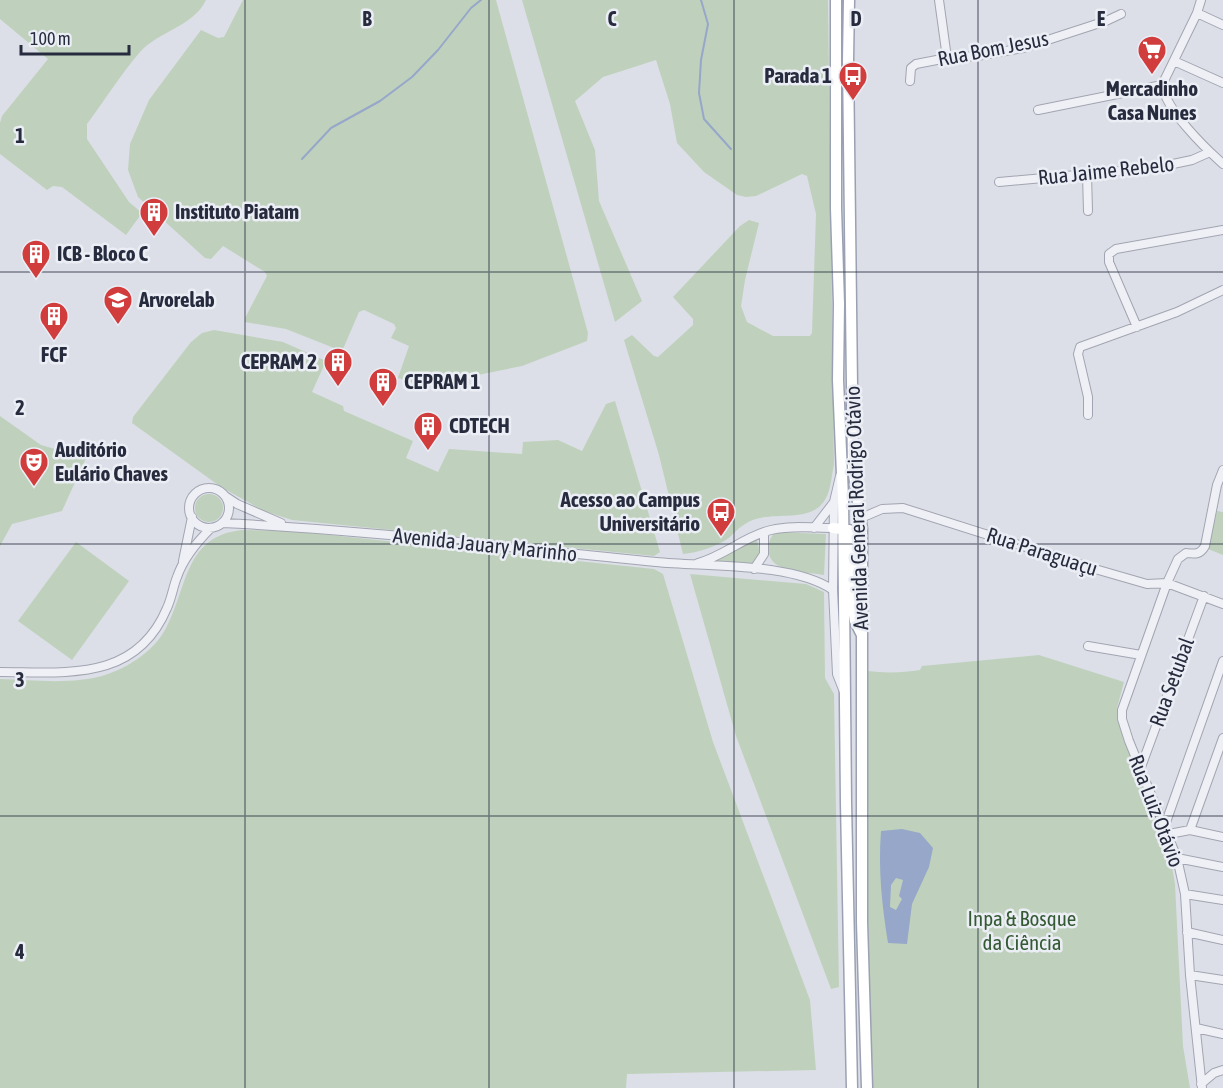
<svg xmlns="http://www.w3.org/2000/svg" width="1223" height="1088" viewBox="0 0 1223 1088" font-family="'Asap Condensed',sans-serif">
<rect width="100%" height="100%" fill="#dcdfe7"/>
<!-- green -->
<path fill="#bfd1bd" d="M0,0h206c-13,27 -47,31 -66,52 -19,22 -36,49 -53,72v15l42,63 13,11 -16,22 -64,-48 -9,-1 -6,4 -47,-36v-31l2,-7 46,-57 -48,-40z
M243,0h253l92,333 -1,8 -65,25 -44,9 -55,11 -25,-8 11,-32 -18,-8 5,-10 -2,-4 -30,-14 -5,2 -16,37 -4,1 -53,-21 -41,-7v-4l22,-42 -2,-4 -42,-26 -12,13 -6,-1 -67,-61 -10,-27 2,-26 19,-44 52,-70 17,8 6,-1z
M522,0h306l6,464c-3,14 -3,33 -15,43 -16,13 -44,6 -63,12 -11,3 -18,10 -26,18 -11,9 -33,16 -47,17l-24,-99 -35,-115 8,-5 22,21 4,1 35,-32v-6l-20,-22 67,-71 9,-6 10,3 -14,57 -4,26 6,16 26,14h37l2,-3 4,-119 -9,-38 -5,-2 -46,22 -10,1 -9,-2 -33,-23 -27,-29 -7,-39 -14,-44 -53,17 -28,24 20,49 4,51 43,100 -27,21z
M214,330l69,12 43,19 -14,31 31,14 1,5 69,30 -7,17 32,14 11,-23 73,5 1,-12 35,-2 24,11 24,-47 9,-3 45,151 -6,4 -362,-36 -28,-9 -43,-24 -89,-64 1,-6 58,-75 11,-9z
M0,416l41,29 45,13 -24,53 -50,13 -12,22z
M195 508a14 14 0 1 1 28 0a14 14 0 1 1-28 0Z
M1217,511l6,1v43l-15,-6z
M242,530l50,1 362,38 9,5 50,168 97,258 6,70 -189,4 -1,14h-626v-409c34,1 73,6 105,-4 23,-7 50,-25 61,-47 22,-41 18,-92 76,-98z
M775,532l51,2 -2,41c-16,-3 -51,-2 -55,-21 -2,-8 0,-15 6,-22z
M752,540h5l3,13 -10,14 -39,-4z
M76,542l53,39 -57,79 -54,-39z
M690,574l116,10 18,8 1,86 9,16 5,293 -8,2 -95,-253z
M1039,655l85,27 -7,26v6l52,136 6,34 8,162 7,42h-318l-6,-201 1,-111 -2,-45 2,-60c18,2 35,2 53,-1l2,-4z"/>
<!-- water -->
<path fill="#96a7c9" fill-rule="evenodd" d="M902,829l18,4 13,15 -4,19 -17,37 -5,40 -19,-1c-6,-37 -10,-74 -7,-112zM896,878l7,2 -4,16 3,3 -6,11 -6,-3 1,-22z"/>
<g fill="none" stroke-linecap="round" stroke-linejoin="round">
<!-- stream -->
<path stroke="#96a7c9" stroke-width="2" d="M701,0l7,24 -7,36 -2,33 5,26 27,30
M302,159l29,-31 49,-27 32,-24 26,-27 33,-42 10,-8"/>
<!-- minor casing -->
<g stroke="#a2a5b1" stroke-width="10">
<path id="minor" d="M939,0l8,58
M1201,0l-4,13 -35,72c4,25 42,62 61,79
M1197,13l26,12
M1174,61l49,22
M910,81l1,-13 5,-4 31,-6 30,-2 46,-8 83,-27 15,-7
M1038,110l124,-25
M1087,175l1,36
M999,182l155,-14 38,-8 18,-8
M1137,327l-28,-65v-8l7,-5 107,-19
M1088,415v-18l-10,-43 2,-7 97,-35 46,-22
M840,476l-6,26 -1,88 4,84 7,18
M189 508a20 20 0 1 1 40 0a20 20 0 1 1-40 0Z
M225,496l12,8 44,19
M861,518l21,-9 21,-1 192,61 52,15 20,-1 56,21
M222,523c145,7 289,25 434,39 50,5 136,0 177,28
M814,528l20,-26
M183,561l9,-44
M698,563c26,-7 47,-27 73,-33 20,-5 43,-2 62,-2
M754,569l10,-15v-21
M1088,646l53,9
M0,672c67,0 136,10 167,-64 5,-11 6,-21 10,-31 7,-20 20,-35 34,-49
M1141,767l63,-171
M1165,825l58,-164
M1190,830l33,-92
M1169,834l21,-4 33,7
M1177,858l46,9
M1185,894l38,6
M1187,932l36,8
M1190,975l33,5
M1196,1028l27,6
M1201,1084l13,-11 9,-3
M1202,1088l-12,-113 -5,-81 -8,-36 -48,-117 -7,-22v-9l45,-127 11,-24 8,-6c9,1 14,2 19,-7l12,-61 6,-15"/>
</g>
<!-- major casing -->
<g stroke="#9ba1b3" stroke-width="13">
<path id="major" d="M836,0v208l3,96 -1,76 5,118 3,305 6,285
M849,0l-1,60 5,408 9,61v393l5,166
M833,528l16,2 4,5 1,79 1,7 7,14"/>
</g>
<!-- minor -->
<use href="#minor" stroke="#eff0f5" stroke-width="8"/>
<!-- major -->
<use href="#major" stroke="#fff" stroke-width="10"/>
</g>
<!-- grid -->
<path fill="none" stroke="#262b3e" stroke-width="1.5" stroke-opacity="0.55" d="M245,0v1088M489,0v1088M734,0v1088M978,0v1088M0,272h1223M0,544h1223M0,816h1223"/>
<!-- icons -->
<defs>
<g id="supermarket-pin" transform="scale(1.5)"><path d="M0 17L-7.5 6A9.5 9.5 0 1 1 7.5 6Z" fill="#d13c3d" stroke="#eceef5"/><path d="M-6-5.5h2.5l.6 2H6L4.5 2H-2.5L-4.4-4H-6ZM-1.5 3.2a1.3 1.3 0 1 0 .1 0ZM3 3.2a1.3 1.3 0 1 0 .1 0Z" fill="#fff"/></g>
<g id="bus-pin" transform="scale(1.5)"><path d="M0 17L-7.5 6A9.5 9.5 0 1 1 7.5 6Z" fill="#d13c3d" stroke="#eceef5"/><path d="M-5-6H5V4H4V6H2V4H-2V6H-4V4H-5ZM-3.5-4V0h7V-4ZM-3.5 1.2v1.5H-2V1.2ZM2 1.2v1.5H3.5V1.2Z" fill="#fff"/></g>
<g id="building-pin" transform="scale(1.5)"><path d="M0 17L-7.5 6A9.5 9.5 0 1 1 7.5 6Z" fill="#d13c3d" stroke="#eceef5"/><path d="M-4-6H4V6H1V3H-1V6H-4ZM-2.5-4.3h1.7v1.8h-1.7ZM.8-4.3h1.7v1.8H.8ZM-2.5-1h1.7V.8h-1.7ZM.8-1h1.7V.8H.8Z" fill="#fff"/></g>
<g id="school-pin" transform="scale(1.5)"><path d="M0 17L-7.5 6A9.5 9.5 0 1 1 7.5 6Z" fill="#d13c3d" stroke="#eceef5"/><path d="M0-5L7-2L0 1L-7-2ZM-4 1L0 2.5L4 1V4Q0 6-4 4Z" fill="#fff"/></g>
<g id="theatre-pin" transform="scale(1.5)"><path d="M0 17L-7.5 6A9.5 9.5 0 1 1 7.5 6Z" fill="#d13c3d" stroke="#eceef5"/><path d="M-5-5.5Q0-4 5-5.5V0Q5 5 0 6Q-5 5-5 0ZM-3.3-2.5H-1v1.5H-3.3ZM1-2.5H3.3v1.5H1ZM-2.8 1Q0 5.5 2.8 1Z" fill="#fff"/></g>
</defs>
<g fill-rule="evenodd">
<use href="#supermarket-pin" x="1152" y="50"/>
<use href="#bus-pin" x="853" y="76"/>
<use href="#building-pin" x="154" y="212"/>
<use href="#building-pin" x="36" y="254"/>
<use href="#school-pin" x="118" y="300"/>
<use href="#building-pin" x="54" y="316"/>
<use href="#building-pin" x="338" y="362"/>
<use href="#building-pin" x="383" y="382"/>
<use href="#building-pin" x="428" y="426"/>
<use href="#theatre-pin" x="34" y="462"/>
<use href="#bus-pin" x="721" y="512"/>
</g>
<g text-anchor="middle" stroke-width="5" stroke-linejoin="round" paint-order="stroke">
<!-- street labels -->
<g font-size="21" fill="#262b3e" stroke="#eceef5">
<text transform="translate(993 49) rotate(-11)" y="7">Rua Bom Jesus</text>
<text transform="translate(1106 171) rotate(-6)" y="7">Rua Jaime Rebelo</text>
<text transform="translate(857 508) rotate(-92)" y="7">Avenida General Rodrigo Otávio</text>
<text transform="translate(485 545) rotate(6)" y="7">Avenida Jauary Marinho</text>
<text transform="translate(1042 552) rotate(18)" y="7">Rua Paraguaçu</text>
<text transform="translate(1172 682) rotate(-70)" y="7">Rua Setubal</text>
<text transform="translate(1156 811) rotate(69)" y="7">Rua Luiz Otávio</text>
</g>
<!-- poi labels -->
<g font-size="21" font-weight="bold" fill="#262b3e" stroke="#eceef5" text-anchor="start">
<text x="832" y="83" text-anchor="end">Parada 1</text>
<text x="1152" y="96" text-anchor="middle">Mercadinho<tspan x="1152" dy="24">Casa Nunes</tspan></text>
<text x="175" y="219">Instituto Piatam</text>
<text x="57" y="261">ICB - Bloco C</text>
<text x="139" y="307">Arvorelab</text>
<text x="54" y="362" text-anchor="middle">FCF</text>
<text x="317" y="369" text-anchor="end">CEPRAM 2</text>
<text x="404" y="389">CEPRAM 1</text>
<text x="449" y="433">CDTECH</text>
<text x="55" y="457">Auditório<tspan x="55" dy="24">Eulário Chaves</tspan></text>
<text x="700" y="507" text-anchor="end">Acesso ao Campus<tspan x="700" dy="24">Universitário</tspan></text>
</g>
<!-- park labels -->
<g font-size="21" fill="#345a33" stroke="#eceef5">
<text x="1022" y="926">Inpa &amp; Bosque<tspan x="1022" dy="24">da Ciência</tspan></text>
</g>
</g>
<g font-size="20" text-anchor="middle" font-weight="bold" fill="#262b3e" stroke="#eceef5" stroke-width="5" stroke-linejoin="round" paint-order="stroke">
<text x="367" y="26">B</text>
<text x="612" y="26">C</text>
<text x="856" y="26">D</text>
<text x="1101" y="26">E</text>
<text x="20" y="143">1</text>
<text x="20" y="415">2</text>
<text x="20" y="687">3</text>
<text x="20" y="959">4</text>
</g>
<!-- scale -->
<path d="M21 45v9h108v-9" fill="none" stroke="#262b3e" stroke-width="3"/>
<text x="30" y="45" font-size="18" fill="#262b3e" stroke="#eceef5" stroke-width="4.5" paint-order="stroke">100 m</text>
</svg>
